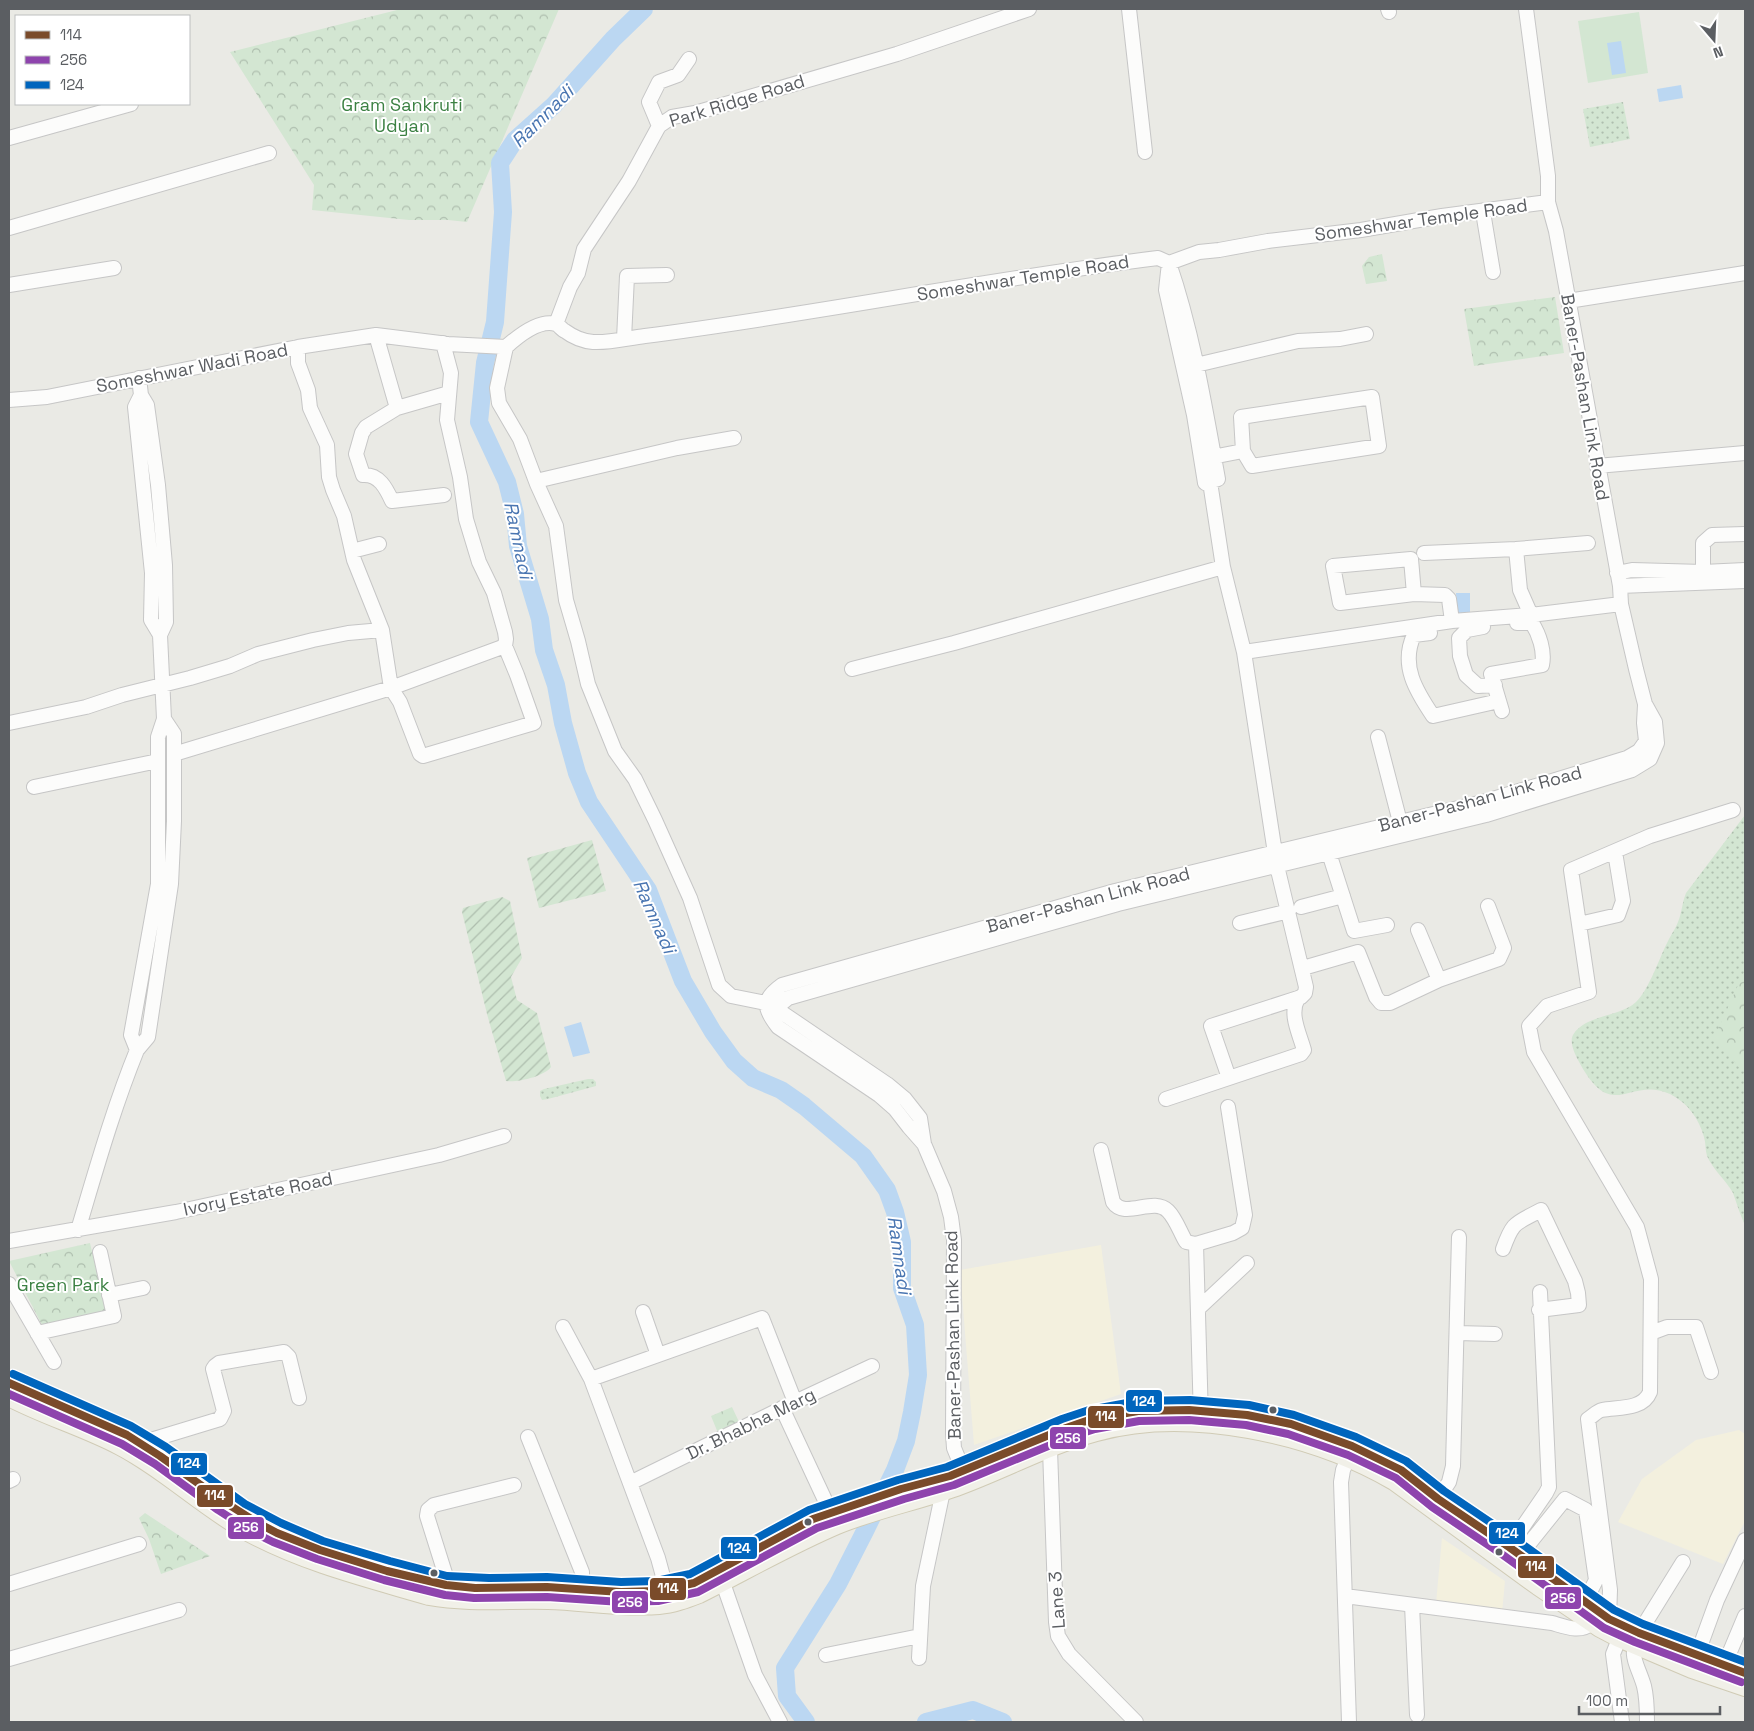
<svg xmlns="http://www.w3.org/2000/svg" width="1754" height="1731" viewBox="0 0 1754 1731" font-family="'Space Grotesk',sans-serif">
<defs>
<pattern id="grass-dots" width="8" height="8" patternUnits="userSpaceOnUse" patternTransform="scale(1.25)"><rect width="8" height="8" fill="#d3e6d2"/><path d="M2 2h.1M6 6h.1" fill="none" stroke="#aebeae" stroke-width="1.8" stroke-linecap="round"/></pattern>
<pattern id="park-crowns" width="20" height="18" patternUnits="userSpaceOnUse" patternTransform="scale(1.25)"><rect width="20" height="18" fill="#d3e6d2"/><path d="M2 6a3 3 0 1 1 6 0M12 15a3 3 0 1 1 6 0" fill="none" stroke="#aebeae"/></pattern>
<pattern id="garden-furrows" width="10" height="10" patternUnits="userSpaceOnUse" patternTransform="scale(1.25)"><rect width="10" height="10" fill="#d3e6d2"/><path d="M-1 1l2-2M0 10L10 0M9 11l2-2" fill="none" stroke="#aebeae"/></pattern>
</defs>
<rect width="100%" height="100%" fill="#eaeae5"/>
<!-- commercial -->
<path fill="#f3f0de" d="M1101,1245l20,149 -147,51 -14,-175z
M1739,1430l6,4v87l-22,43 -105,-42 24,-43 54,-39z
M1442,1538l63,43 -3,32 -66,-10z"/>
<!-- grass -->
<path fill="url(#grass-dots)" d="M1623,102l7,37 -40,8 -7,-38z
M1745,815v410c-5,-10 -8,-21 -12,-32 -7,-13 -20,-23 -26,-37 -2,-6 -1,-13 -3,-19 -5,-18 -16,-34 -34,-43 -42,-19 -57,32 -92,-34 -3,-6 -9,-18 -5,-25 11,-20 47,-18 63,-33 13,-12 24,-46 33,-63 3,-6 7,-11 9,-17 4,-10 4,-19 8,-29z
M588,1079h5l3,3v4l-48,13 -6,1 -2,-4v-5l4,-2z"/>
<!-- park -->
<path fill="url(#park-crowns)" d="M401,9h158l-92,213 -19,-2h-39l-97,-10 2,-25 -84,-133z
M1382,254l5,27 -21,3 -4,-18 7,-9z
M1555,297l9,56 -90,13 -10,-57z
M1745,970v104l-31,-36z
M90,1243l16,69 -64,13 -33,-64z
M732,1407l8,17 -22,9 -7,-17z
M145,1513l65,43 -49,18 -12,-35 -10,-21z"/>
<!-- garden -->
<path fill="url(#garden-furrows)" d="M592,840l14,51 -67,17 -12,-50z
M502,897l8,4 12,57 -11,19 6,23 20,13 14,54c-6,9 -34,16 -45,14l-19,-67 -25,-102 1,-4z"/>
<!-- pitch -->
<path fill="#d3e6d2" d="M1639,12l9,61 -60,10 -10,-62z"/>
<!-- water -->
<path fill="#bbd7f2" d="M1621,41l5,32 -14,2 -5,-32z
M1681,85l2,13 -24,4 -2,-13z
M1456,593h14v21h-13z
M581,1022l9,31 -17,4 -9,-30z"/>
<g fill="none" stroke-linecap="round" stroke-linejoin="round">
<!-- river -->
<path stroke="#bbd7f2" stroke-width="18" d="M644,9l-31,30 -59,66 -39,35 -15,23 3,49 -8,110 -10,41 -6,59 28,60 8,32 3,32 22,73 4,31 12,35 7,38 14,50 12,29 59,88 35,91 30,51 21,29 19,17 28,12 23,16 59,50 24,34 8,22 7,30v46l13,37 3,50 -6,37 -6,29 -11,29 -30,61 -27,53 -53,84 2,28 19,26
M926,1722l47,-12 30,12"/>
<!-- minor casing -->
<g stroke="#c6c6c6" stroke-width="16">
<path id="minor" d="M1129,9l16,143
M1388,9l1,3
M659,126l-10,-24 10,-20 19,-7 11,-16
M9,138l122,-34
M1483,212l10,60
M9,228l260,-75
M1169,263c24,70 36,144 49,216l-13,4 -11,-68 -28,-125z
M9,285l105,-17
M1568,301l177,-28
M556,324l14,-37 8,-14 6,-24 45,-68 30,-55 13,-9 23,-4 202,-59 132,-45
M376,335l21,73
M624,339l3,-63 40,-1
M298,347v16l10,27 2,18 17,37 2,32 4,13 11,26 10,44 28,70
M506,347c11,-10 33,-28 50,-23 3,1 6,6 9,7 8,6 17,10 28,11 17,1 35,-4 52,-6 172,-22 341,-57 513,-78l11,5 30,-11 20,-2 49,-9 93,-11 81,-14 106,-14
M506,347l-9,41 2,15 21,36 17,45 19,42 10,74 12,41 10,43 27,67 20,28 20,41 35,78 29,87 12,11 35,7 8,3
M1196,365l102,-24 42,-2 26,-5
M139,378l2,17 6,10 11,80 7,80 1,57 -6,13 4,84
M141,395l-6,12 17,166 -1,47 9,15
M1372,397l7,49 -127,20 -9,-15 -2,-34z
M9,400l38,-3 251,-50 78,-12 72,9 58,3
M1207,458l36,-7
M1597,466l148,-13
M536,481l141,-33 57,-10
M1210,482l13,85 21,85 33,214 29,121 -1,6 -4,4 -90,29 18,52
M444,495l-52,6c-6,-13 -13,-27 -29,-26l-7,-21 6,-21 4,-6 31,-19 52,-15
M1516,549l72,-6
M352,551l27,-7
M1424,553l92,-4 4,41 11,25
M1411,559l3,35 -74,9 -7,-37z
M1703,572v-29l9,-8 33,-1
M1617,573l15,-3 71,2 42,-2
M1620,586l125,-5
M1414,594l31,1 4,4 3,22
M1483,627l-16,3 -8,8 1,18 6,19 12,11 17,-1
M1430,633l-16,2c-14,30 2,56 19,81l66,-15
M1244,652l208,-31 79,-6 90,-11
M852,669l102,-26 269,-76
M1502,711l-11,-37 51,-9c3,-14 -3,-31 -10,-42h-15
M164,719l10,15v87l-3,63 -23,153 -11,13 -6,-15 27,-151v-147z
M9,723l77,-16 36,-12 68,-17 40,-12 28,-12 55,-14 35,-7 34,-3 9,58 114,-42
M1378,737l22,85
M174,754l217,-66 9,14 20,52 3,2 111,-33 -17,-48 -12,-29 1,-7 -1,-7 -11,-39 -15,-31 -13,-43 -6,-42 -13,-57 4,-47 -8,-30
M34,787l124,-26
M1329,853l25,78 33,-6
M1301,907l42,-11
M1240,923l49,-12
M1579,924l39,-9 5,-14 -8,-49
M1418,930l21,50 60,-21 5,-11 -16,-42
M1303,968l55,-16 18,45 5,6h9l49,-23
M1166,1099l135,-45 3,-4c-5,-18 -15,-36 -6,-52
M924,1144l-15,-17 -14,-18 -16,-14 -101,-68c-15,-19 -16,-28 4,-42l333,-94 368,-89 118,-36 26,-8 12,-7 7,-10 -2,-18 1,-18
M1101,1150l12,52c12,18 40,-6 55,9 8,8 12,21 18,31l10,2
M78,1230c18,-60 35,-121 59,-180
M9,1241l167,-29 263,-57 65,-19
M1503,1249c10,-28 12,-25 38,-39l34,71 3,12 1,12 -40,5
M9,1284l45,78
M109,1295l34,-7
M1199,1308l48,-45
M643,1312l15,43
M563,1327l28,52 67,179 9,33
M37,1333l77,-17 -14,-64
M1457,1333l38,1
M1651,1333l16,-6h29l15,45
M591,1379l171,-61 33,84
M782,1408l49,105
M1201,1419l-5,-175 37,-11 9,-5 3,-13 -17,-108
M528,1437l54,135v17
M141,1443l79,-24 4,-8 -11,-42 2,-3 4,-3 65,-11 5,5 10,41
M1050,1449l6,173 2,14 11,18 67,68
M1348,1458l-5,12 -2,12 8,240
M963,1470l-9,-22 -1,-14 1,-194 -3,-23 -7,-26 -20,-47 -4,-26 -15,-19 -18,-15 -106,-72 -2,-4 3,-5 6,-5 330,-94 368,-89 146,-45 18,-11 7,-16 -2,-21 -10,-18 -9,-35 -15,-65 -1,-18 -64,-355 -8,-29v-26l-22,-167
M9,1481l4,-2
M630,1483l165,-81 77,-36
M1438,1499l11,-17 4,-16 6,-229
M1509,1547l37,-54 3,-6 -9,-195
M1520,1555l45,-56 21,11 10,70 -11,22
M723,1583l32,92 25,47
M9,1584l130,-40
M449,1586l-22,-70 1,-6 6,-5 80,-20
M1345,1596l207,27c14,4 28,10 40,0
M1412,1605l5,110
M1604,1624l5,-5 1,-29 -22,-171c5,-3 9,-8 14,-9 16,-3 41,0 48,-18l1,-113 -14,-52 -103,-175 -5,-26 18,-20 42,-14 -18,-122 79,-34 83,-26
M826,1655l94,-19
M1697,1655l20,-55 28,-60
M919,1658l4,-72 20,-95
M9,1659l170,-49
M1724,1666l21,-50
M1622,1722l-9,-68 10,-25
M1647,1722c0,-12 0,-24 -3,-36 -7,-24 -16,-28 -5,-53l44,-71"/>
</g>
<!-- major casing -->
<g stroke="#d0cbb5" stroke-width="20">
<path id="major" d="M9,1383c38,20 80,32 118,52 46,25 84,62 129,87 55,30 116,44 176,61 37,8 77,4 115,4 52,1 96,14 147,-4l119,-64 88,-30 49,-13 116,-48 26,-9 26,-5 20,-3 51,-1 58,5 44,9 61,22 20,9 29,15 37,29 71,48 100,72 30,14 106,40
M9,1397c36,19 75,30 111,49 46,24 84,62 130,87 56,30 118,45 179,63 39,7 79,3 119,4 36,1 74,8 111,5 14,-1 27,-6 40,-11 46,-23 91,-49 138,-69 39,-16 80,-24 119,-38 47,-17 92,-42 140,-55 93,-26 217,2 298,49l144,105 62,42 19,10 73,31 53,18"/>
</g>
<!-- minor -->
<use href="#minor" stroke="#fcfcfb" stroke-width="14"/>
<!-- major -->
<use href="#major" stroke="#f1f0e8" stroke-width="18"/>
<!-- bus-1 casing -->
<g stroke="#fff" stroke-width="11">
<path id="bus-1" d="M9,1383l118,52 33,21 63,45 33,21 21,11 43,17 67,21 59,14 29,3 72,-1 74,5 36,-1 37,-8 119,-64 88,-30 49,-13 116,-48 26,-9 46,-8 51,-1 58,5 44,9 61,22 49,24 37,29 71,48 100,72 30,14 106,40"/>
</g>
<!-- bus-2 casing -->
<g stroke="#fff" stroke-width="11">
<path id="bus-2" d="M9,1394l113,50 33,20 63,46 33,21 22,11 44,17 67,21 61,15 29,3 73,-1 74,5 37,-1 40,-9 119,-64 87,-29 50,-14 116,-48 25,-8 44,-8 50,-1 57,5 42,9 60,21 48,23 36,29 71,48 101,73 31,14 106,40"/>
</g>
<!-- bus-3 casing -->
<g stroke="#fff" stroke-width="11">
<path id="bus-3" d="M13,1374l118,52 35,21 79,57 36,19 42,18 67,20 57,15 42,2 58,-1 74,5 35,-1 34,-7 119,-64 89,-30 49,-13 115,-48 27,-9 49,-9 52,-1 59,5 45,10 62,22 50,24 38,30 71,48 99,71 29,14 102,38"/>
</g>
<!-- bus-1 -->
<use href="#bus-1" stroke="#7a4b2a" stroke-width="8"/>
<!-- bus-2 -->
<use href="#bus-2" stroke="#8e44ad" stroke-width="8"/>
<!-- bus-3 -->
<use href="#bus-3" stroke="#0065bd" stroke-width="8"/>
</g>
<!-- markers -->
<g fill="#5b5e62" stroke="#fff" stroke-width="2">
<circle cx="1273" cy="1410" r="4.5"/>
<circle cx="808" cy="1522" r="4.5"/>
<circle cx="1499" cy="1552" r="4.5"/>
<circle cx="434" cy="1573" r="4.5"/>
</g>
<g text-anchor="middle" stroke-width="4" stroke-linejoin="round" paint-order="stroke">
<!-- street labels -->
<g font-size="18" fill="#5b5e62" stroke="#fff">
<text transform="translate(737 101) rotate(-17)" y="6">Park Ridge Road</text>
<text transform="translate(1421 220) rotate(-8)" y="6">Someshwar Temple Road</text>
<text transform="translate(1023 278) rotate(-9)" y="6">Someshwar Temple Road</text>
<text transform="translate(192 368) rotate(-11)" y="6">Someshwar Wadi Road</text>
<text transform="translate(1585 397) rotate(80)" y="6">Baner-Pashan Link Road</text>
<text transform="translate(1480 799) rotate(-15)" y="6">Baner-Pashan Link Road</text>
<text transform="translate(1088 900) rotate(-15)" y="6">Baner-Pashan Link Road</text>
<text transform="translate(258 1194) rotate(-12)" y="6">Ivory Estate Road</text>
<text transform="translate(953 1335) rotate(-91)" y="6">Baner-Pashan Link Road</text>
<text transform="translate(751 1424) rotate(-26)" y="6">Dr. Bhabha Marg</text>
<text transform="translate(1057 1600) rotate(-94)" y="6">Lane 3</text>
</g>
<!-- park labels -->
<g font-size="18" fill="#3c8143" stroke="#fff">
<text x="402" y="111">Gram Sankruti<tspan x="402" dy="21">Udyan</tspan></text>
<text x="63" y="1291">Green Park</text>
</g>
<!-- water labels -->
<g font-size="19" font-style="italic" fill="#4975b1" stroke="#fff">
<text transform="translate(542 116) rotate(-45)" y="7">Ramnadi</text>
<text transform="translate(519 540) rotate(78)" y="7">Ramnadi</text>
<text transform="translate(655 916) rotate(66)" y="7">Ramnadi</text>
<text transform="translate(900 1255) rotate(82)" y="7">Ramnadi</text>
</g>
</g>
<g stroke="#fff" stroke-width="2">
<rect x="1125" y="1389" width="38" height="24" rx="5" fill="#0065bd"/>
<rect x="1087" y="1405" width="38" height="24" rx="5" fill="#7a4b2a"/>
<rect x="1049" y="1426" width="38" height="24" rx="5" fill="#8e44ad"/>
<rect x="170" y="1452" width="38" height="24" rx="5" fill="#0065bd"/>
<rect x="196" y="1484" width="38" height="24" rx="5" fill="#7a4b2a"/>
<rect x="227" y="1516" width="38" height="24" rx="5" fill="#8e44ad"/>
<rect x="1488" y="1521" width="38" height="24" rx="5" fill="#0065bd"/>
<rect x="720" y="1536" width="38" height="24" rx="5" fill="#0065bd"/>
<rect x="1517" y="1555" width="38" height="24" rx="5" fill="#7a4b2a"/>
<rect x="649" y="1577" width="38" height="24" rx="5" fill="#7a4b2a"/>
<rect x="1544" y="1586" width="38" height="24" rx="5" fill="#8e44ad"/>
<rect x="611" y="1590" width="38" height="24" rx="5" fill="#8e44ad"/>
</g>
<g font-size="14" text-anchor="middle" font-weight="bold" fill="#fff">
<text x="1144" y="1406">124</text>
<text x="1106" y="1421">114</text>
<text x="1068" y="1443">256</text>
<text x="189" y="1468">124</text>
<text x="215" y="1500">114</text>
<text x="246" y="1532">256</text>
<text x="1507" y="1538">124</text>
<text x="739" y="1553">124</text>
<text x="1536" y="1571">114</text>
<text x="668" y="1593">114</text>
<text x="1563" y="1603">256</text>
<text x="630" y="1607">256</text>
</g>
<!-- border -->
<rect width="1754" height="1731" fill="none" stroke="#5b5e62" stroke-width="20"/>
<!-- legend -->
<rect x="15" y="15" width="175" height="90" fill="#ffffff" stroke="#bdbfc0"/>
<rect x="25" y="31" width="25" height="8" fill="#7a4b2a" stroke="#bdbfc0"/>
<text x="60" y="40" font-size="15" fill="#5b5e62">114</text>
<rect x="25" y="56" width="25" height="8" fill="#8e44ad" stroke="#bdbfc0"/>
<text x="60" y="65" font-size="15" fill="#5b5e62">256</text>
<rect x="25" y="81" width="25" height="8" fill="#0065bd" stroke="#bdbfc0"/>
<text x="60" y="90" font-size="15" fill="#5b5e62">124</text>
<!-- north arrow -->
<g transform="translate(1714 40) rotate(161)" stroke="#ffffff" stroke-width="4" paint-order="stroke">
<path d="M0-4L9 19L0 12L-9 19Z" fill="#5b5e62"/>
<text y="-8" font-size="14" font-weight="bold" text-anchor="middle" fill="#5b5e62">N</text>
</g>
<!-- scale -->
<path d="M1579 1706v8h141v-8" fill="none" stroke="#5b5e62" stroke-width="2.5"/>
<text x="1586" y="1706" font-size="15" fill="#5b5e62" stroke="#ffffff" stroke-width="4" paint-order="stroke">100 m</text>
</svg>
